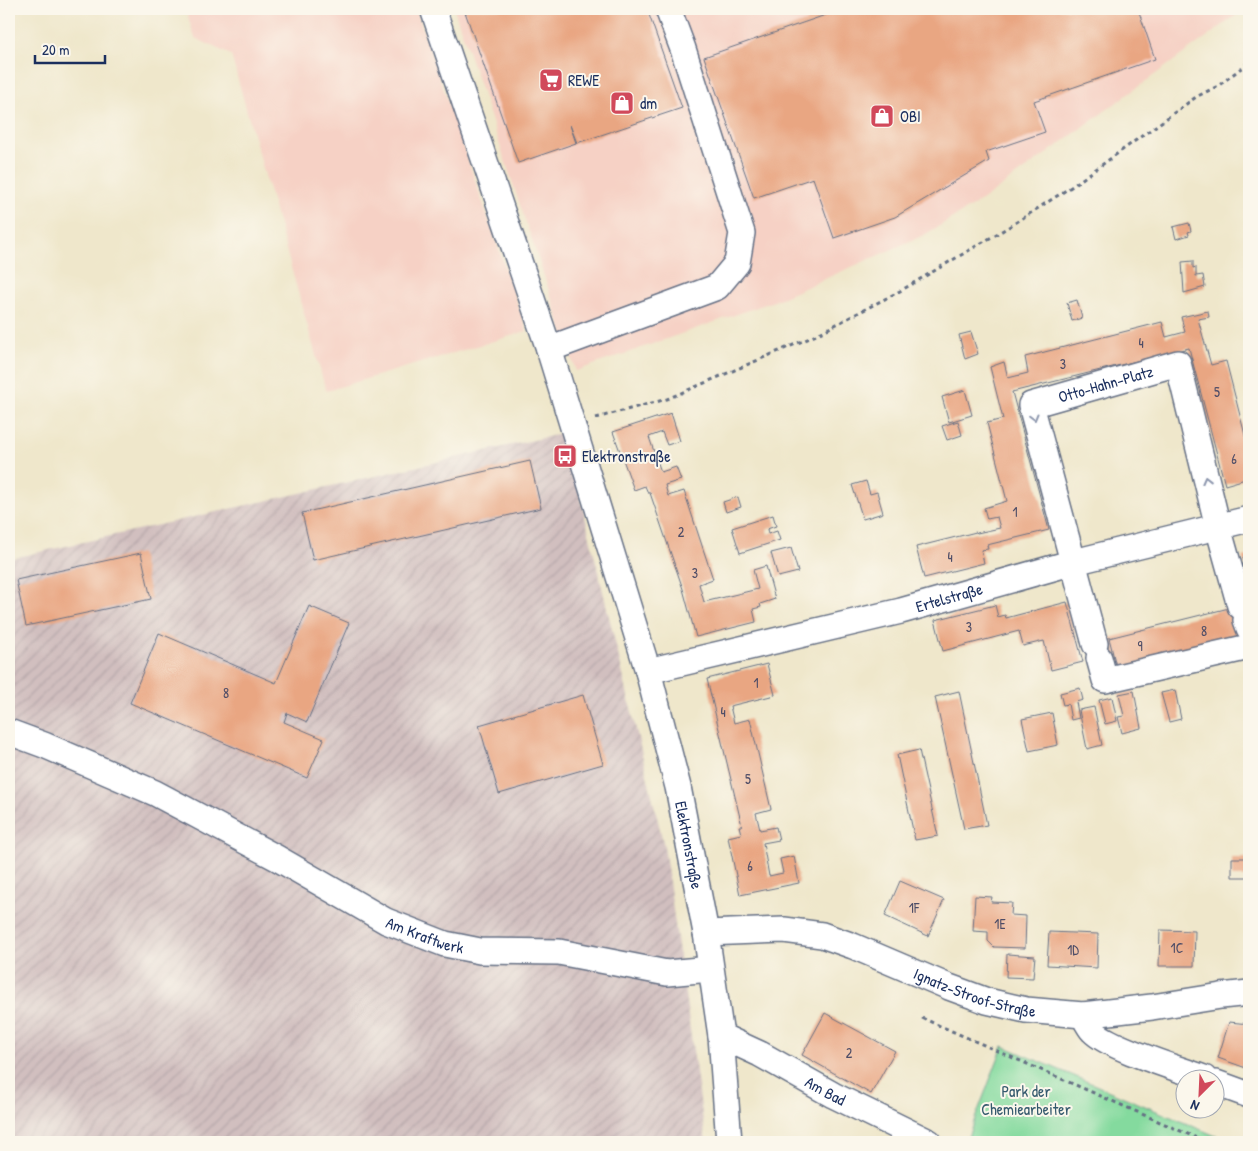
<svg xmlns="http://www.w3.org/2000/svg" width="1258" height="1151" viewBox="0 0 1258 1151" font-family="'Patrick Hand',sans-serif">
<defs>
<pattern id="industrial-furrows" width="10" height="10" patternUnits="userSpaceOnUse" patternTransform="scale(1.25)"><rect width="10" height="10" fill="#d1bfbf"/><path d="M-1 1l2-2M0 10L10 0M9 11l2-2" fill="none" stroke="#b3a4a7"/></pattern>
</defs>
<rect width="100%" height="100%" fill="#fbf7ec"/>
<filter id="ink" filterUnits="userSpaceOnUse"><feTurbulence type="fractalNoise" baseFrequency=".02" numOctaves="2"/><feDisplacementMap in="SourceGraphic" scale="10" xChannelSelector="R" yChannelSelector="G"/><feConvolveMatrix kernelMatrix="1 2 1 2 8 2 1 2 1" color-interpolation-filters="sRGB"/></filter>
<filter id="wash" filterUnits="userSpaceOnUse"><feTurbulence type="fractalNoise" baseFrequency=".0096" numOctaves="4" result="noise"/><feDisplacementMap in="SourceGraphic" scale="20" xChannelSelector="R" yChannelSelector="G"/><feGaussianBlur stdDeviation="1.12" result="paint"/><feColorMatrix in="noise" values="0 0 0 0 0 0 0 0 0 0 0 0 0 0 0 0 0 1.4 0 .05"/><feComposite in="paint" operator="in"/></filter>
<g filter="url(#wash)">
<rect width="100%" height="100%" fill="#efe7cb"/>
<!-- built -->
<path fill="#f6d1c5" d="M185,9h231l111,322 -201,60 -95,-336 -36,-17z
M454,9h791l-261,190 -60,36 -147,65 -201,71z"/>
<!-- industrial -->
<path fill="url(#industrial-furrows)" d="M565,433l99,413 42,296h-697v-583z"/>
<!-- green -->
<path fill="#84da9e" stroke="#50847e" d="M1003,1046l227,96h-264z"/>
<g id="blocks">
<!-- building -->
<path fill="#e9a682" d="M464,9h183l35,99 -105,35 -7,-18 6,18 -58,20z
M843,9h295l17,50 -121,42 11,31 -59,20 3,9 -94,56 -61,21 -21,-60 -59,20 -50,-141z
M1189,223l2,8 -3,1 1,3 -13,4 -3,-12z
M1193,261v7l3,-1v9l7,-1 2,12 -21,6 -2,-31z
M1077,300l5,18 -10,3 -5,-18z
M1208,311l1,6 -11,2 13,46 15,-4 20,78h3v39l-24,7 -36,-137 -177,44 37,138 -62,15 1,4 -7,1 3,13 -60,15 -8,-31 60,-15 1,1 23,-5 -3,-11 -10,2 -3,-11 23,-7 -20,-78 16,-4 -13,-52 14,-5 4,16 20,-5 -3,-16 137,-35 4,15 19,-5 -4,-15z
M971,332l7,22 -13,5 -6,-24z
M965,390l7,25 -23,7 -7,-25z
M671,413l9,28 -13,4 -5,-13 -13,5 12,35 15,-5 5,13 -16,5 3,11 16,-5 29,88 -14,5 5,18 54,-13 -5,-19 13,-4 9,33 -15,5 1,3 -8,2 3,13 -60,15 -13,-48 -33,-96h-2l-3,-7 -11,4 -21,-58z
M958,421l4,14 -15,5 -5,-14z
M530,461l11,47 -228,52 -11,-47z
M866,481l4,13 7,-2 6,21 -20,6 -11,-34z
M738,497l3,10 -15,5 -3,-10z
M773,515l3,11 -9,3 1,5 9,-3 3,9 -40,13 -8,-25z
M791,548l7,24 -20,5 -7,-24z
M141,553l10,46 -125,27 -10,-46z
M1249,556v21l-6,-20z
M1067,602l16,60 -32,8 -7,-29 -21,5 -4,-15 -76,20 -8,-31 60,-15 3,12 7,-2 1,3z
M1249,603l-6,34 -126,33 -8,-32z
M309,606l40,17 -42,99 -20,-9 -3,9 40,17 -17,39 -177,-75 29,-70 117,50z
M767,664l8,31 -45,11 4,17 16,-4 21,90 -15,4 4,17 16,-3 3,13 -16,3 6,33 14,-3 -3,-14 14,-3 5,27 -59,12 -12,-58 13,-3 -2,-8h3l-35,-147z
M1080,688l3,12 -7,2 3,16 -8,2 -3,-16 -5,1 -3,-12z
M1175,690l6,29 -12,3 -8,-29z
M959,691l28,134 -23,4 -29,-132z
M1134,691l7,37 -19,5 -4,-16 6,-1 -5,-22z
M583,695l20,69 -104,30 -20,-69z
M1112,697l5,24 -12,3 -6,-24z
M1094,707l8,38 -15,4 -8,-39z
M1052,713l6,32 -29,6 -7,-32z
M919,750l19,86 -23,4 -18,-85z
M1232,858h17v19h-17z
M900,881l44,19 -16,36 -43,-20z
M975,896l17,1 -1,5 21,1 -1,12 15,1 -1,32 -31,-1 -6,-6v-9l-15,-1z
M1160,930l35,1 -1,35h-35z
M1049,932l49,2 -1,34 -50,-3z
M1007,954l28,2 -2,22 -27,-1z
M825,1013l70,38 -24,43 -69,-39z
M1229,1022l20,2v34l-3,10 -28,-10z"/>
</g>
</g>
<g filter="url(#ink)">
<use href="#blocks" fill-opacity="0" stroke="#656f84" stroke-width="1"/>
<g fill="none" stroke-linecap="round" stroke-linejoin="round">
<!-- minor casing -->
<g stroke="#656f84" stroke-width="28">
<g id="minor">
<path id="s1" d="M433,9l116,340 99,322 30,116 28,146 15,103 8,106"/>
<path d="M549,349l168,-62 20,-24 5,-30 -59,-184 -15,-40"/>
<path d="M1246,620l3,8"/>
<path id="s2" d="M1095,644l-64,-239 147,-42 40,164 22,79"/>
<path d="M1099,658l6,22 144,-33"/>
<path id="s3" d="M648,671l253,-60 173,-49 175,-43"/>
<path id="s4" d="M9,732l35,13 111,48 122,65 109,63 59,23 35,7 79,1 108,21 43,-4"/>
<path id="s5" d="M706,933l78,-3 38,5 31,11 96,41 38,14 39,9 57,5 69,-8 69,-11 28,-3"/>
<path d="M1083,1015c3,5 6,12 10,16 16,17 87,38 111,47"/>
<path id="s6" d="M721,1036l39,18 73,41 96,47"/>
<path d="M1216,1083l33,12"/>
</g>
</g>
<!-- path -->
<path stroke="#656f84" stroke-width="3" stroke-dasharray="4 4" stroke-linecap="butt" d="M596,418l71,-19 145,-62 88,-46 112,-66 59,-38 125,-90 22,-11 31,-24
M922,1018l284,124"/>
<!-- minor -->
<use href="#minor" stroke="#fff" stroke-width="25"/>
</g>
<!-- one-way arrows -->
<defs><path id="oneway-chevron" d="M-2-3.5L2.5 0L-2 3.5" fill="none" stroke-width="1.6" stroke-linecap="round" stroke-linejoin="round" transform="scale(1.25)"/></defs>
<g stroke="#8d97ae">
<use href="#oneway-chevron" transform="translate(1034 417) rotate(75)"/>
<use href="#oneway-chevron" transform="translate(1206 480) rotate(-104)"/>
</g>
</g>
<!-- icons -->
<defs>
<g id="supermarket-square" transform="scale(1.25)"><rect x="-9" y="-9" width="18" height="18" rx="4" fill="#d1495b" stroke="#fbf7ec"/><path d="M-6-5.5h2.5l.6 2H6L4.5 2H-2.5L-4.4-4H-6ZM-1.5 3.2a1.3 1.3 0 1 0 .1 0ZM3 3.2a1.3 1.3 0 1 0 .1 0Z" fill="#fff"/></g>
<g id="shop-square" transform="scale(1.25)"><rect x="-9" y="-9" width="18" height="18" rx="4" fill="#d1495b" stroke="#fbf7ec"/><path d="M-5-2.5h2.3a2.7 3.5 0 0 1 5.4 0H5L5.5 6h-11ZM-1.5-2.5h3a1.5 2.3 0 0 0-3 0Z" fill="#fff"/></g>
<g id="bus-square" transform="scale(1.25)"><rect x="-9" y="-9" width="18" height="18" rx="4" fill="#d1495b" stroke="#fbf7ec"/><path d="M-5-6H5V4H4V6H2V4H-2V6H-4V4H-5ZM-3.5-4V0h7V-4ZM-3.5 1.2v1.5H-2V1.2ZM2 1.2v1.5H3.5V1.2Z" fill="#fff"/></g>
</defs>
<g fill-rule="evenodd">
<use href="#supermarket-square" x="551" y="80"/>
<use href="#shop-square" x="622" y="103"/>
<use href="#shop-square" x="882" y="116"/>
<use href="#bus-square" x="565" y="456"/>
</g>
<g text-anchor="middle" stroke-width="4" stroke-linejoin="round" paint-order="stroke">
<!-- number labels -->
<g font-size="14" fill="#4e4d67">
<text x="1141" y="348">4</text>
<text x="1063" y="369">3</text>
<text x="1217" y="397">5</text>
<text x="1234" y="464">6</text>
<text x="1015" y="517">1</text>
<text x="681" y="537">2</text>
<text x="950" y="562">4</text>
<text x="695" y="578">3</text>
<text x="969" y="632">3</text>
<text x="1204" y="636">8</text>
<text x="1140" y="651">9</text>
<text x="756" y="688">1</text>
<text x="226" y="698">8</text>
<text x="723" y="717">4</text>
<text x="748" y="784">5</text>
<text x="750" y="871">6</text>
<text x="914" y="913">1F</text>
<text x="1000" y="929">1E</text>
<text x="1177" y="953">1C</text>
<text x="1073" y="955">1D</text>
<text x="849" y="1058">2</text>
</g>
<!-- poi labels -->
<g font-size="16" fill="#1b2f5e" stroke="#fbf7ec" text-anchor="start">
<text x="568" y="86">REWE</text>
<text x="640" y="109">dm</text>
<text x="900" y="122">OBI</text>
<text x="582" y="462">Elektronstraße</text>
</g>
<!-- street labels -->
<g font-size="16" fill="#1b2f5e" stroke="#fbf7ec">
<text dy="6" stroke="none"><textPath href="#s2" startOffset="325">Otto-Hahn-Platz</textPath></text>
<text dy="6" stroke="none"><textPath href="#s3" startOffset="310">Ertelstraße</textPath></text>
<text dy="6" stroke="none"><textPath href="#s1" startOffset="875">Elektronstraße</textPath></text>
<text dy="6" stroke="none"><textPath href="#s4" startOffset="464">Am Kraftwerk</textPath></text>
<text dy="6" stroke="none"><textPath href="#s5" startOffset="280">Ignatz-Stroof-Straße</textPath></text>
<text dy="6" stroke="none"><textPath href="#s6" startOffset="118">Am Bad</textPath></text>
</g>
<!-- park labels -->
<g font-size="16" fill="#355a6e" stroke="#fbf7ec">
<text x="1026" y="1097">Park der<tspan x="1026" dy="18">Chemiearbeiter</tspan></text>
</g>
</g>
<!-- margin -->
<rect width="1258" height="1151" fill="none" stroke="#fbf7ec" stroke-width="30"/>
<!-- north arrow -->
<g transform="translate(1200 1094) rotate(204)"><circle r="24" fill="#fbf7ec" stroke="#a1a7b3"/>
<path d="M0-4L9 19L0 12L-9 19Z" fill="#d1495b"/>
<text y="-8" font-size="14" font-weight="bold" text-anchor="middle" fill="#1b2f5e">N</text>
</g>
<!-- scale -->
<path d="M35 55v8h70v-8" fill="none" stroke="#1b2f5e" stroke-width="2.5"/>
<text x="42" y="55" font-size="15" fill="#1b2f5e" stroke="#fbf7ec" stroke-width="4" paint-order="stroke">20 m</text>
</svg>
